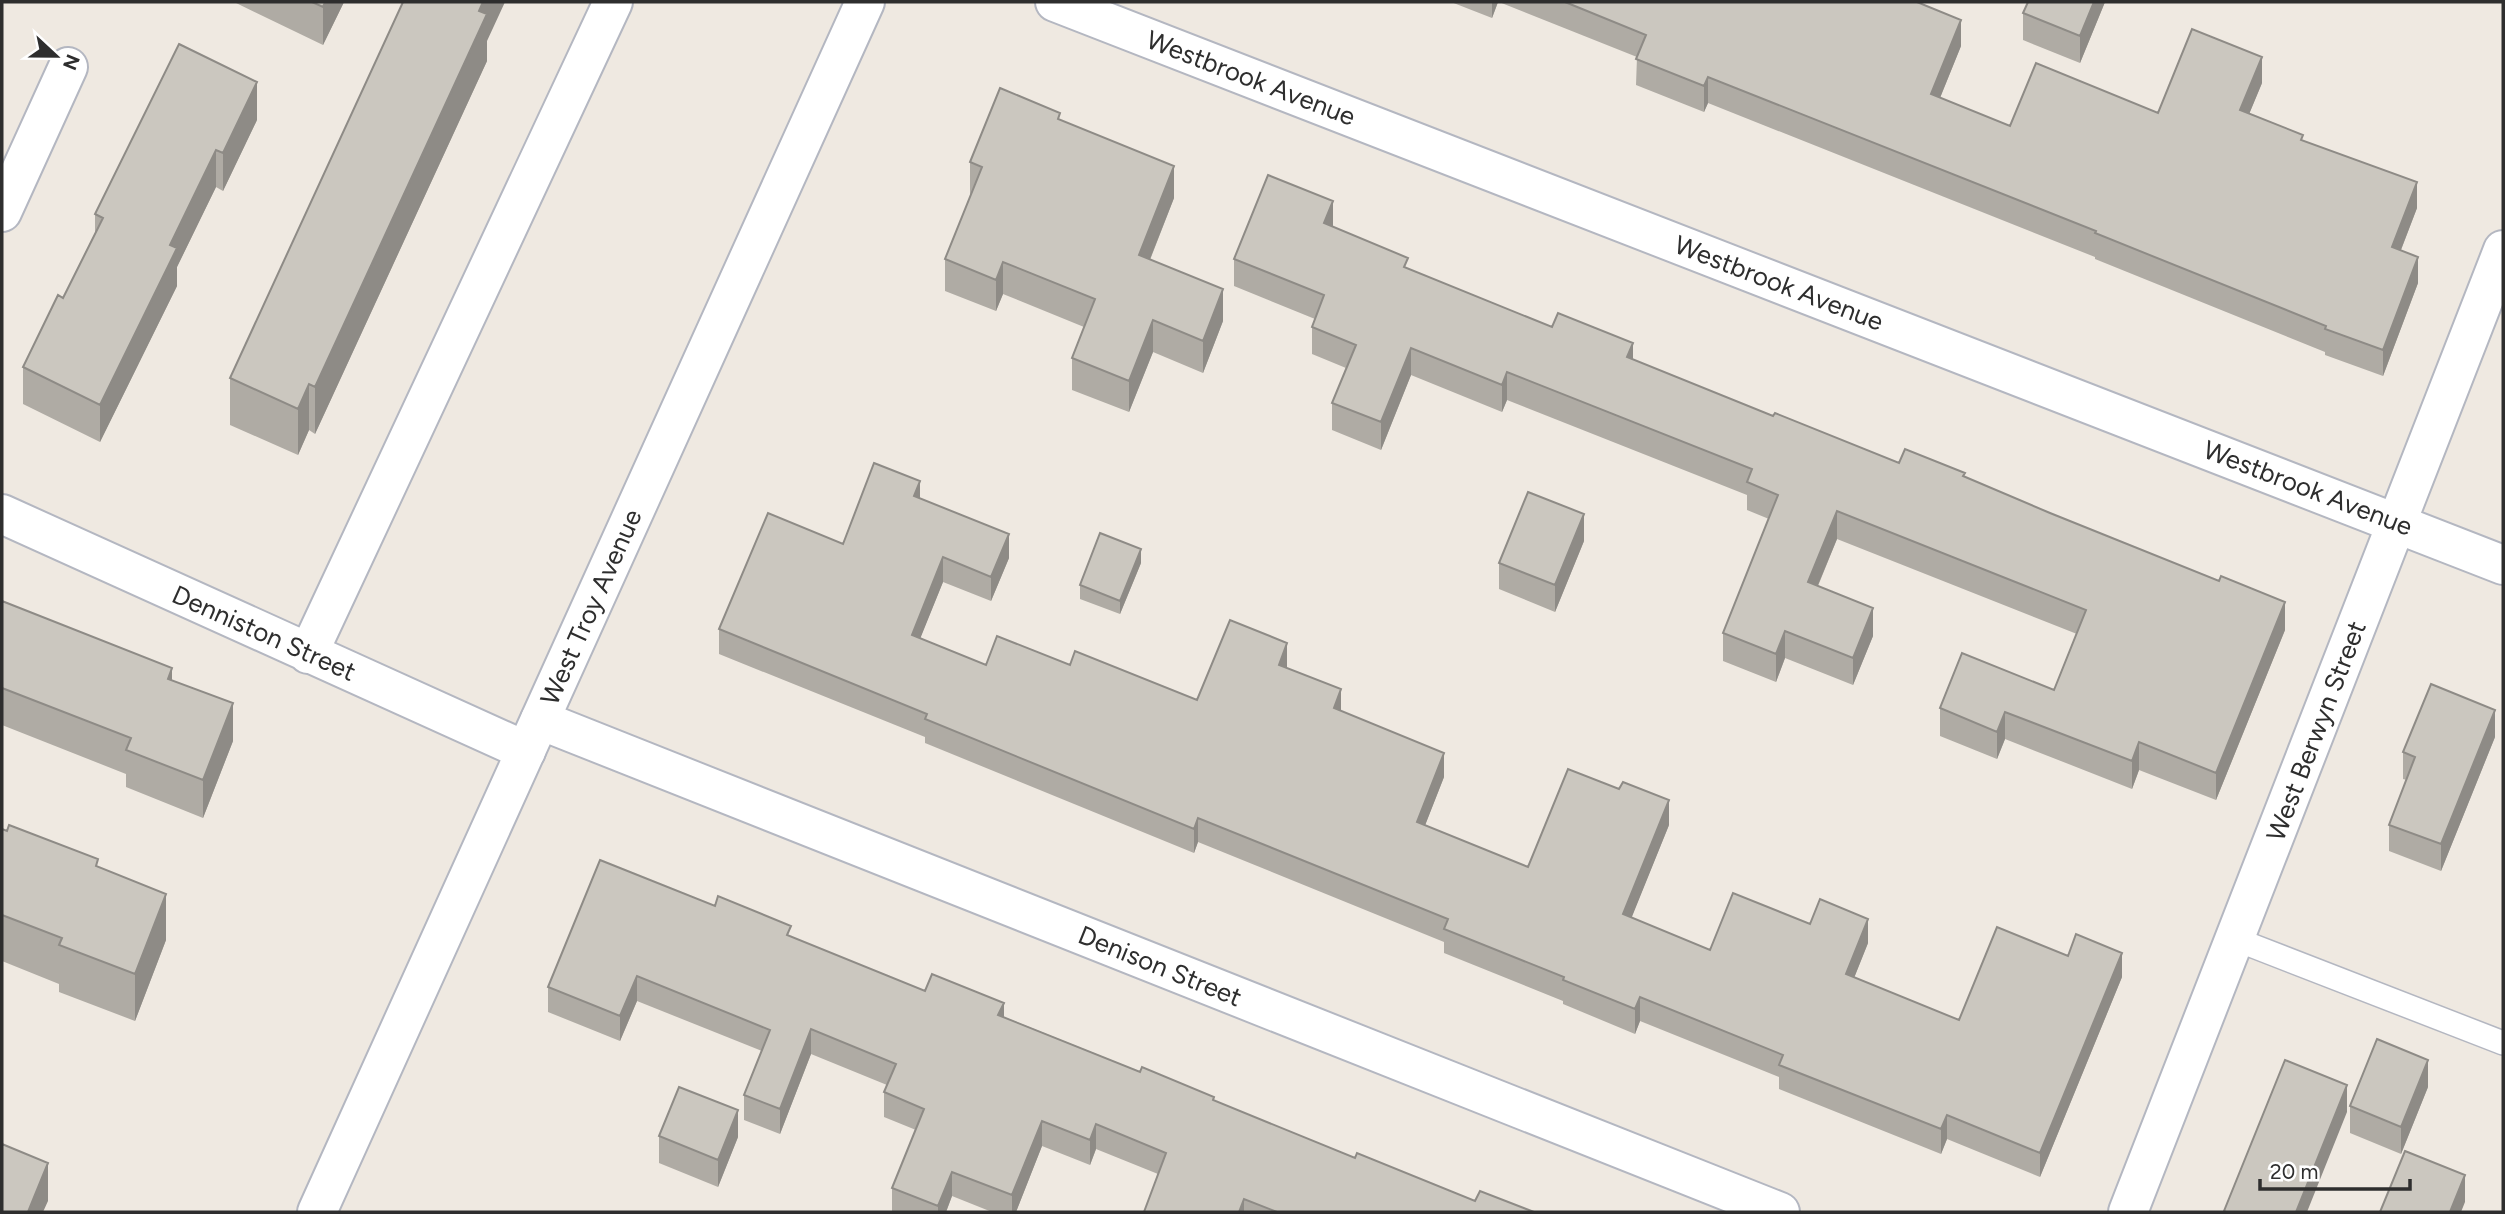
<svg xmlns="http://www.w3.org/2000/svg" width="2505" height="1214" viewBox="0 0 2505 1214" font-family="Figtree,sans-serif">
<rect width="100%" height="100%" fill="#efe9e1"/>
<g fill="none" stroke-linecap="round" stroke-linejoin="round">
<!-- lane casing -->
<g stroke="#b4b7c1" stroke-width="26">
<path id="lane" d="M2235,939l268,104"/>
</g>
<!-- street casing -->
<g stroke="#b4b7c1" stroke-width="42">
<path id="street" d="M1055,2l1448,563
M2,212l66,-145
M2,514l524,237
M308,654l305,-652
M540,720l1240,492
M2128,1212l375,-962"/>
</g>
<!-- secondary casing -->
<g stroke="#b4b7c1" stroke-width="42">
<path id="secondary" d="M317,1212l548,-1210"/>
</g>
<!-- lane -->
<use href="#lane" stroke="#fff" stroke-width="23"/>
<!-- street -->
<use href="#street" stroke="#fff" stroke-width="38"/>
<!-- secondary -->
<use href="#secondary" stroke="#fff" stroke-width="38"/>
</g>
<!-- wall -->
<path fill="#afaba4" d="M234,2h110l-21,43z
M1451,2h47l-6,16z
M1499,2h418l44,44 -21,52 70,28 148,-13 104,-30 -13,31 54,27 114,67 -16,42 17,33 -35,93 -58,-21v-3l-230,-93v-2l-387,-154 -4,9 -68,-27 1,-28z
M2105,2l-25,61 -57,-23v-27z
M487,41v20l-172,373 -6,-4 -11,25 -68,-30v-47z
M257,120l-34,71 -7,-4 -39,80v19l-77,156 -77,-38v-37l40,-69 32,-65v-19z
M1060,120l114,78 -24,62 73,61 -20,52 -50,-21 -24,60 -57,-22v-32l12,-31 -81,-33 -7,17 -51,-20v-32l26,-65h-1v-32z
M1333,227l75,42 365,147 126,47 66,14 320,153 -69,170 -77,-30 -7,19 -127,-50 -8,20 -57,-23v-28l114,-18 23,-56 -240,-95 -19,47 55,50 -20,49 -68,-27 -9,24 -53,-21v-28l46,-114 -22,-9v-15l-240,-95 -5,12 -91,-37 -30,75 -49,-20v-27l14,-35 -34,-14v-27l3,-8 -81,-33v-27z
M920,498l89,60 -18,43 -48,-19 -23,56 66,27h84l127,35 90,-33v1l54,43 103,66 -19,48 103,42 141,-42 -38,93 79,32 100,-26 58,19 -14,35 105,42 109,-64 54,21 -82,200 -93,-38 -6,15 -162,-65v-12l-139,-56 -5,13 -72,-30v-3l-119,-48v-11l-246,-100 -4,11 -269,-110v-6l-206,-83v-25l124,-85z
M1584,541l-29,71 -56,-23v-26z
M1141,563l-21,51 -40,-15v-14z
M2,601l170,79 61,61 -30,77 -77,-31v-13l-124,-49z
M2495,737l-54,134 -52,-20v-26l18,-45 -4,-1v-27z
M2,829l96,39 68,72 -31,81 -76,-29v-8l-57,-23z
M715,906l210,85 79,26 351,141 120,43 59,11h-390l14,-38 -62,-25 -6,16 -48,-19 -26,66h-24l-40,-16 -6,16h-54v-24l24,-58 -32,-13v-25l3,-7 -76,-31 -31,80 -36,-14v-25l18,-44 -125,-50 -17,40 -72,-29v-25z
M2428,1087l-27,67 -51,-21v-27z
M659,1136l79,1 -20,50 -59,-24z"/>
<!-- shaded-wall -->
<path fill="#8e8b86" d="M325,2h19l-21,43v-38z
M483,2h22l-18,39v20l-172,373v-47z
M1492,2h6l-6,16z
M2094,2h11l-25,61v-27z
M1961,20v26l-30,74v-26z
M2262,57v26l-22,53v-26z
M1708,77v26l-4,9v-26z
M257,82v38l-34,71v-38z
M216,150v37l-39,80v19l-77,156v-37l70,-160z
M1174,166v32l-35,89v-32z
M2417,182v26l-25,65v-26z
M1333,201v27l-9,-5z
M2418,257v26l-35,93v-26z
M1003,262v32l-7,17v-31z
M1223,289v32l-20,52v-32z
M1153,320v32l-24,60v-31z
M1633,343v27l-6,-13z
M1411,348v27l-30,75v-28z
M1507,372v28l-5,12v-27z
M309,384v46l-11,25v-46z
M920,481v24l-6,-9z
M1837,511v28l-29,70v-27z
M1584,514v27l-29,71v-27z
M1009,534v24l-18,43v-24z
M1141,549v14l-21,51v-13z
M943,557v25l-31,77v-24z
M2285,602v28l-69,170v-27z
M1873,608v28l-20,49v-27z
M1785,631v27l-9,24v-28z
M1287,643v24l-8,22v-24z
M172,668v37l-4,-26z
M1341,689v24l-7,-5z
M233,703v38l-30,77v-38z
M2495,710v27l-54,134v-27z
M2005,712v27l-8,20v-27z
M2139,742v28l-7,19v-28z
M1444,753v24l-27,69v-24z
M1669,800v25l-46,114v-25z
M1198,818v24l-4,11v-24z
M166,894v46l-31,81v-47z
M1868,919v24l-22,55v-24z
M2122,953v24l-82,200v-24z
M637,976v25l-17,40v-25z
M1640,997v24l-5,13v-25z
M1004,1003v24l-6,-12z
M811,1029v25l-31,80v-25z
M2428,1060v27l-27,67v-27z
M2347,1085v27l-40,100h-11z
M738,1110v27l-20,50v-27z
M1947,1115v24l-6,15v-25z
M1042,1121v25l-26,66h-4v-17z
M1096,1124v25l-6,16v-25z
M48,1163v38l-5,11h-15z
M952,1172v24l-6,16h-8v-6z
M2465,1175v27l-4,10h-11z
M1244,1199v13h-5z"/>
<!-- building -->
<path fill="#cbc7bf" stroke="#8e8b86" stroke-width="2" d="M312,2h13l-2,5z
M403,2h80l-4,9 8,3 -172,373 -6,-3 -11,25 -68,-31z
M1565,2h352l44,18 -30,74 79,32 26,-63 122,50 34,-84 70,28 -22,53 63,25 -2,5 116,42 -25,65 26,10 -35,93 -58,-21 1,-3 -231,-93 1,-2 -388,-154 -4,9 -68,-27 10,-24z
M2028,2h66l-14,34 -57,-23z
M179,44l78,38 -34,71 -7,-3 -46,95 7,3 -77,157 -77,-38 35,-72 5,3 40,-80 -8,-4z
M1000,88l60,25 -2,6 116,47 -35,89 84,34 -20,52 -50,-21 -24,61 -57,-23 23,-59 -92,-37 -7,18 -51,-21 37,-92 -12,-5z
M1268,175l65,26 -9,22 84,35 -4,9 148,60 6,-14 75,30 -6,14 146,59 2,-3 124,50 6,-14 60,24 -2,3 87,37 169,68 2,-5 64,26 -69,171 -77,-31 -7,19 -127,-49 -8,20 -57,-24 22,-55 92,37 32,-80 -249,-99 -29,71 65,26 -20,50 -68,-27 -9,23 -53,-21 55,-138 -31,-13 5,-13 -245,-97 -5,13 -91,-37 -30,74 -49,-19 24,-58 -44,-18 12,-32 -90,-36z
M874,463l46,18 -6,15 95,38 -18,43 -48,-20 -31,78 74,30 11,-29 73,29 5,-14 122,49 33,-80 57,23 -8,22 62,24 -7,19 110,45 -27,69 111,45 40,-98 51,20 4,-7 46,18 -46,114 87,36 23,-57 77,31 10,-25 48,20 -22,55 113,46 38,-93 71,29 8,-22 46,19 -82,200 -93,-38 -6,14 -162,-64 4,-10 -143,-58 -5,12 -72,-29 1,-3 -120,-48 4,-10 -250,-101 -4,11 -269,-110 2,-5 -208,-85 49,-116 75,31z
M1528,492l56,22 -29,71 -56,-22z
M1100,533l41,16 -21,52 -40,-16z
M2,601l170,67 -4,11 65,24 -30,77 -77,-30 5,-12 -129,-50z
M2431,684l64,26 -54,134 -52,-19 26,-68 -12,-5z
M9,825l89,34 -2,7 70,28 -31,80 -76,-29 3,-7 -60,-23v-86l5,2z
M600,860l115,46 3,-10 73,30 -4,9 138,56 7,-17 72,29 -6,12 142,57 2,-5 72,30 -1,3 142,58 2,-5 118,48 5,-10 54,21h-257l-33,-13 -5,13h-95l22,-59 -70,-29 -6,16 -48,-19 -30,74 -60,-23 -14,34 -46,-18 32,-79 -40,-17 12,-28 -85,-35 -31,80 -36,-14 26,-65 -133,-54 -17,40 -72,-29z
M2377,1039l51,21 -27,67 -51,-21z
M2285,1060l62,25 -51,127h-70l-2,-1z
M679,1087l59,23 -20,50 -59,-24z
M2,1144l46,19 -20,49h-26z
M2405,1151l60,24 -15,37h-70z"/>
<g text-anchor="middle" stroke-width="6" stroke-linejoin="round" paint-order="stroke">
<!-- street labels -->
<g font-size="26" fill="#2e2e2e" stroke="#fff">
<text transform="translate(1251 78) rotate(21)" y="9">Westbrook Avenue</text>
<text transform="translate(1779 283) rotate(21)" y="9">Westbrook Avenue</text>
<text transform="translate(2308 488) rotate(21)" y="9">Westbrook Avenue</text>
<text transform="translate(591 607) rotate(-66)" y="9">West Troy Avenue</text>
<text transform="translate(264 633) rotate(24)" y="9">Denniston Street</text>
<text transform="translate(2316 731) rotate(-69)" y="9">West Berwyn Street</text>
<text transform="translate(1160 966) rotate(22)" y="9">Denison Street</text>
</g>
</g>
<!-- border -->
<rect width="2505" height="1214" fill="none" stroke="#2e2e2e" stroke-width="7"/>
<!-- north arrow -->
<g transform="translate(56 56) rotate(112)" stroke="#ffffff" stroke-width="5" paint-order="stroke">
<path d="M0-5L12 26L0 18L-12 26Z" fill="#2e2e2e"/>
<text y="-10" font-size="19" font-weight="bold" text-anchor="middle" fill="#2e2e2e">N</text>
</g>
<!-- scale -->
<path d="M2260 1179v10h150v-10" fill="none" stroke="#2e2e2e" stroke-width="3.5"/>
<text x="2270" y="1179" font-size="21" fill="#2e2e2e" stroke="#ffffff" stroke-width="5" paint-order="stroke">20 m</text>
</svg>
